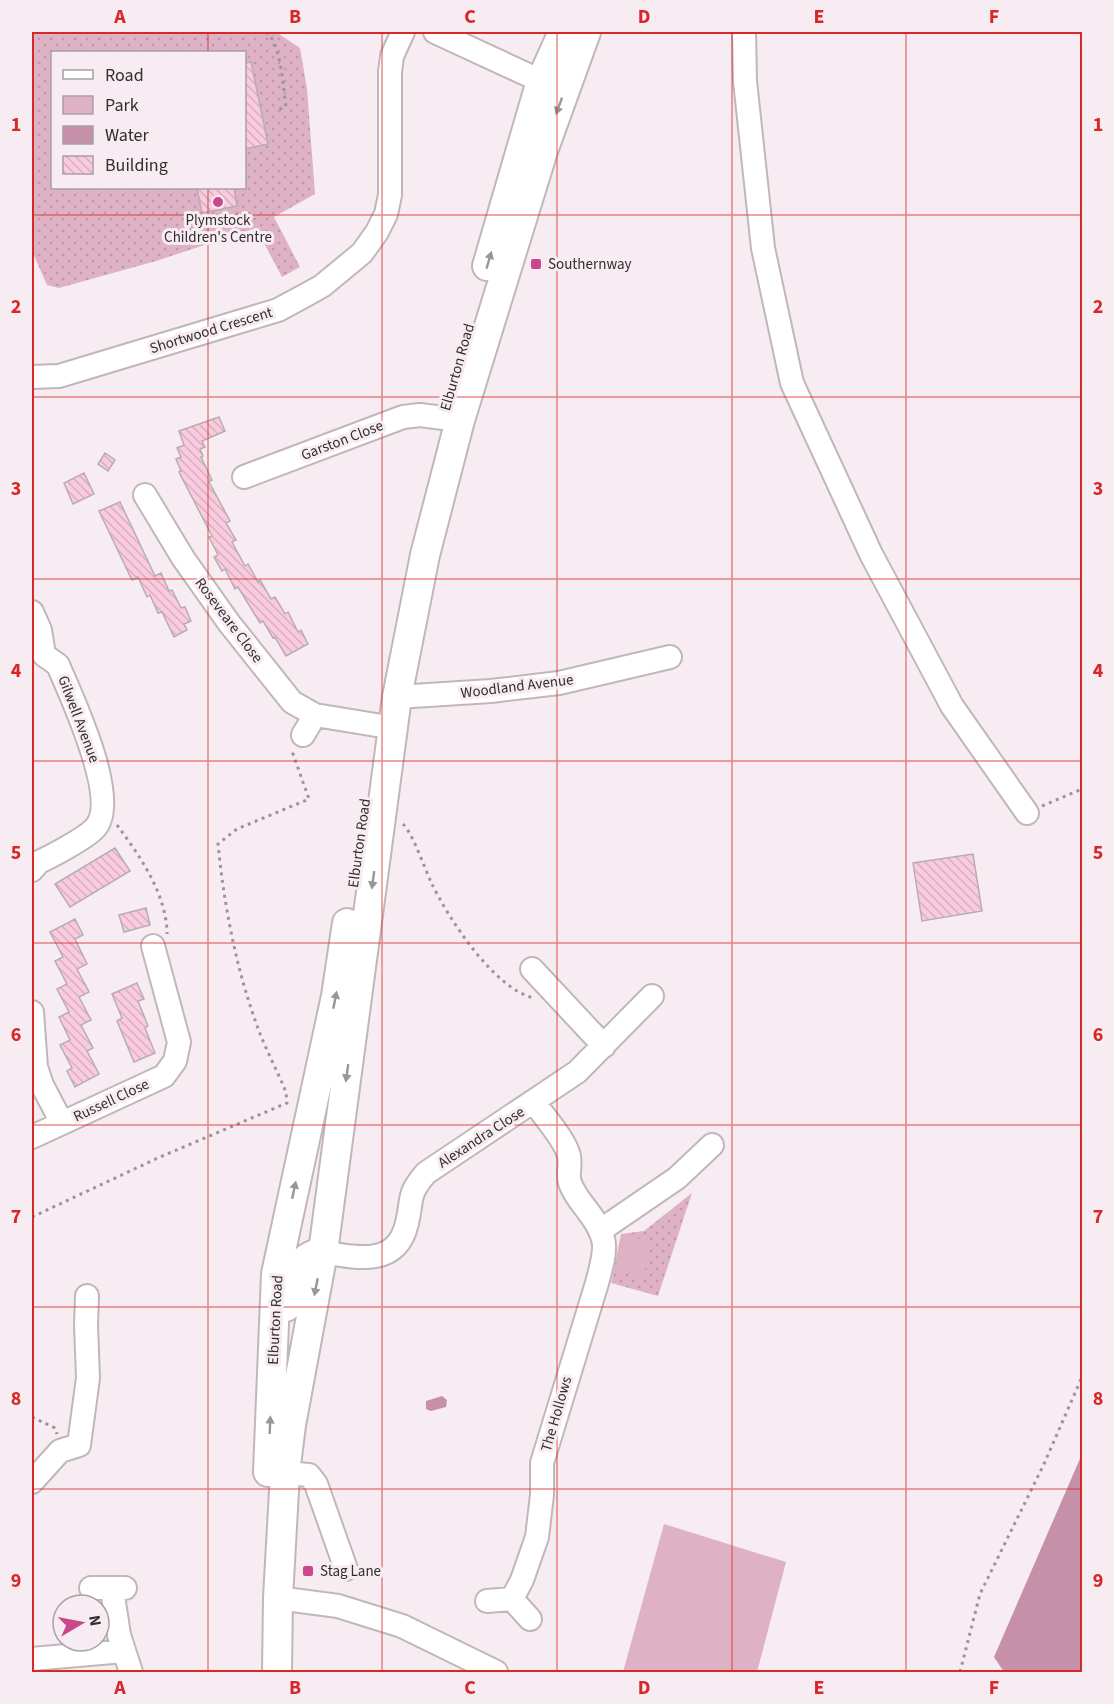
<svg xmlns="http://www.w3.org/2000/svg" width="1114" height="1704" viewBox="0 0 1114 1704" font-family="'Source Sans 3',sans-serif">
<defs>
<pattern id="grass-dots" width="8" height="8" patternUnits="userSpaceOnUse" patternTransform="scale(1.5)"><rect width="8" height="8" fill="#deb2c4"/><path d="M2 2h.1M6 6h.1" fill="none" stroke="#bf99a9" stroke-width="1.8" stroke-linecap="round"/></pattern>
<pattern id="building-back-hatch" width="6" height="6" patternUnits="userSpaceOnUse" patternTransform="scale(1.5)"><rect width="6" height="6" fill="#facbdf"/><path d="M-1 5l2 2M0 0l6 6M5-1l2 2" fill="none" stroke="#d7afc0"/></pattern>
</defs>
<rect width="100%" height="100%" fill="#f7ecf1"/>
<!-- grass -->
<path fill="url(#grass-dots)" fill-rule="evenodd" d="M32,32h244l24,16 7,41 8,105 -41,23 26,50 -18,10 -26,-49 -100,33 -97,27 -12,-3 -15,-34zM52,52h192v136h-192z
M692,1193l-34,103 -47,-13 10,-49 23,-3z"/>
<!-- park -->
<path fill="#deb2c4" d="M629,1235l21,8 -7,37 -25,-10 3,-33z
M664,1524l122,38 -29,110h-134z"/>
<!-- water -->
<path fill="#c690a8" d="M442,1396l5,4 -1,7 -15,4 -5,-2v-8z
M1082,1454v218h-78l-10,-15z"/>
<!-- building -->
<path fill="url(#building-back-hatch)" stroke="#b7adb1" stroke-width="1.5" d="M251,62l17,82 -24,5v-86z
M197,188h37l3,18 -35,7z
M219,417l6,14 -23,10 3,6 -5,2 3,7 -2,1 11,23 -3,2 21,39 -4,2 10,17 -4,2 13,24 3,-2 10,18 2,-2 11,19 4,-2 10,17 3,-2 10,20 3,-2 7,14 -22,12 -11,-19 -2,1 -10,-17 -3,2 -22,-36 -3,2 -10,-20 -3,2 -8,-14 4,-2 -9,-18 3,-1 -33,-64 2,-1 -5,-12 5,-2 -4,-9 7,-3 -5,-14z
M105,453l10,7 -7,11 -10,-7z
M84,473l10,21 -21,10 -9,-21z
M120,502l35,74 6,-3 8,18 3,-1 9,18 4,-1 6,14 -7,3 3,6 -13,7 -12,-25 -4,1 -8,-18 -3,2 -9,-20 -6,3 -33,-69z
M115,848l15,23 -60,36 -15,-23z
M973,854l9,57 -60,10 -9,-58z
M146,908l4,17 -26,7 -5,-17z
M75,919l8,16 -8,4 12,25 -10,5 12,23 -10,5 12,23 -10,5 12,23 -6,3 12,23 -24,13 -8,-16 5,-3 -12,-23 10,-5 -11,-23 10,-5 -12,-23 10,-5 -12,-23 8,-4 -13,-25z
M137,983l7,16 -6,2 10,25 -3,2 10,25 -21,9 -17,-41 5,-3 -10,-24z"/>
<g fill="none" stroke-linecap="round" stroke-linejoin="round">
<!-- minor casing -->
<g stroke="#c1b7bb" stroke-width="26">
<path id="minor" d="M435,32l106,49 16,-4
M744,32l1,49 18,167 29,135 79,171 81,152 75,107
M32,377l27,-1 219,-66 26,-14 18,-10 40,-33 15,-21 9,-18 4,-19v-123l2,-16 11,-24
M244,477l159,-60 17,-2 23,3
M145,495l38,63 46,65 63,79 23,13 61,10
M32,612l8,18 4,25 14,10c13,31 63,135 37,163 -9,10 -43,28 -56,34l-7,8
M397,697l94,-6 68,-8 111,-26
M303,735l12,-20
M532,969l72,77
M32,1012l4,55 6,18 20,38
M32,1137l132,-61 11,-15 4,-19 -26,-96
M601,1230l76,-52 35,-33
M323,1252c34,6 74,15 84,-29 6,-25 0,-28 19,-50l151,-101 75,-76
M285,1473l24,2 7,9 30,85
M32,1482l28,-31 19,-6 9,-67 -2,-53 1,-29
M91,1588h34
M112,1589l7,46 12,37
M278,1598l60,8 64,20 94,46
M512,1599l10,-19 15,-43 5,-42v-32l55,-180c9,-34 13,-43 -10,-73 -6,-8 -13,-16 -17,-27 -3,-8 1,-18 -1,-27 -4,-17 -25,-39 -35,-54
M487,1601l25,-2 18,20
M32,1659l92,-8"/>
</g>
<!-- major casing -->
<g stroke="#c1b7bb" stroke-width="32">
<path id="major" d="M487,266l54,-185 22,-49
M286,1307c7,-24 7,-50 37,-55
M268,1472l8,-198 60,-278 11,-73
M277,1672l1,-74 7,-125 6,-48 32,-173 74,-555 28,-142 35,-135 83,-269 43,-119"/>
</g>
<!-- path -->
<path stroke="#9c9498" stroke-width="3" stroke-dasharray="3 4.5" stroke-linecap="butt" d="M266,32c15,10 17,56 20,74l-8,4
M1042,806l40,-17
M403,824c10,10 21,43 28,58 17,36 63,107 103,116
M117,825c23,31 50,70 50,109
M32,1217l128,-60 127,-54 -1,-11c-10,-24 -23,-48 -31,-72 -20,-57 -31,-116 -37,-176l19,-15 72,-30 -16,-45 2,-4
M32,1417l23,11 2,6
M960,1672l20,-78 64,-130 38,-87"/>
<!-- minor -->
<use href="#minor" stroke="#fff" stroke-width="22"/>
<!-- major -->
<use href="#major" stroke="#fff" stroke-width="28"/>
</g>
<!-- one-way arrows -->
<defs><path id="oneway-solid" d="M-6-.8H1V-3.2L6.5 0L1 3.2V.8H-6Z" transform="scale(1.5)"/></defs>
<g fill="#989698">
<use href="#oneway-solid" transform="translate(559 106) rotate(110)"/>
<use href="#oneway-solid" transform="translate(489 260) rotate(-74)"/>
<use href="#oneway-solid" transform="translate(373 880) rotate(98)"/>
<use href="#oneway-solid" transform="translate(335 1000) rotate(-79)"/>
<use href="#oneway-solid" transform="translate(347 1073) rotate(98)"/>
<use href="#oneway-solid" transform="translate(294 1190) rotate(-78)"/>
<use href="#oneway-solid" transform="translate(316 1287) rotate(101)"/>
<use href="#oneway-solid" transform="translate(270 1425) rotate(-88)"/>
</g>
<!-- grid -->
<path fill="none" stroke="#d62828" stroke-width="1.5" stroke-opacity="0.55" d="M208,32v20M382,32v1640M557,32v1640M732,32v1640M906,32v1640M208,188v1484M32,215h1050M32,397h1050M32,579h1050M32,761h1050M32,943h1050M32,1125h1050M32,1307h1050M32,1489h1050"/>
<!-- markers -->
<g fill="#ca478d" stroke="#f7ecf1" stroke-width="2">
<circle cx="218" cy="202" r="6"/>
<rect x="530" y="258" width="12" height="12" rx="3"/>
<rect x="302" y="1565" width="12" height="12" rx="3"/>
</g>
<g text-anchor="middle" stroke-width="6" stroke-linejoin="round" paint-order="stroke">
<!-- poi labels -->
<g font-size="15" fill="#322e30" stroke="#f7ecf1" text-anchor="start">
<text x="218" y="225" text-anchor="middle">Plymstock<tspan x="218" dy="17">Children's Centre</tspan></text>
<text x="548" y="269">Southernway</text>
<text x="320" y="1576">Stag Lane</text>
</g>
<!-- street labels -->
<g font-size="15" fill="#322e30" stroke="#f7ecf1">
<text transform="translate(211 330) rotate(-17)" y="5">Shortwood Crescent</text>
<text transform="translate(457 367) rotate(-74)" y="5">Elburton Road</text>
<text transform="translate(342 440) rotate(-21)" y="5">Garston Close</text>
<text transform="translate(229 620) rotate(53)" y="5">Roseveare Close</text>
<text transform="translate(517 686) rotate(-7)" y="5">Woodland Avenue</text>
<text transform="translate(79 719) rotate(69)" y="5">Gilwell Avenue</text>
<text transform="translate(359 843) rotate(-82)" y="5">Elburton Road</text>
<text transform="translate(111 1100) rotate(-25)" y="5">Russell Close</text>
<text transform="translate(481 1137) rotate(-33)" y="5">Alexandra Close</text>
<text transform="translate(275 1320) rotate(-87)" y="5">Elburton Road</text>
<text transform="translate(556 1414) rotate(-74)" y="5">The Hollows</text>
</g>
</g>
<!-- border -->
<rect width="1114" height="1704" fill="none" stroke="#f7ecf1" stroke-width="66"/>
<!-- legend -->
<rect x="51" y="51" width="195" height="138" fill="#f7ecf1" stroke="#a8a0a4" stroke-width="1.5"/>
<rect x="63" y="70" width="30" height="9" fill="#ffffff" stroke="#a8a0a4" stroke-width="1.5"/>
<text x="105" y="81" font-size="18" fill="#322e30">Road</text>
<rect x="63" y="96" width="30" height="18" fill="#deb2c4" stroke="#a8a0a4" stroke-width="1.5"/>
<text x="105" y="111" font-size="18" fill="#322e30">Park</text>
<rect x="63" y="126" width="30" height="18" fill="#c690a8" stroke="#a8a0a4" stroke-width="1.5"/>
<text x="105" y="141" font-size="18" fill="#322e30">Water</text>
<rect x="63" y="156" width="30" height="18" fill="url(#building-back-hatch)" stroke="#a8a0a4" stroke-width="1.5"/>
<text x="105" y="171" font-size="18" fill="#322e30">Building</text>
<!-- north arrow -->
<g transform="translate(81 1623) rotate(80)"><circle r="28" fill="#f7ecf1" stroke="#a8a0a4" stroke-width="1.5"/>
<path d="M0-4.5L10 22L0 15L-10 22Z" fill="#ca478d"/>
<text y="-9" font-size="16" font-weight="bold" text-anchor="middle" fill="#322e30">N</text>
</g>
<rect x="33" y="33" width="1048" height="1638" fill="none" stroke="#d62828" stroke-width="2"/>
<g font-size="20" text-anchor="middle" font-weight="bold" fill="#d62828">
<text x="120" y="23">A</text>
<text x="295" y="23">B</text>
<text x="470" y="23">C</text>
<text x="644" y="23">D</text>
<text x="819" y="23">E</text>
<text x="994" y="23">F</text>
<text x="16" y="131">1</text>
<text x="1098" y="131">1</text>
<text x="16" y="313">2</text>
<text x="1098" y="313">2</text>
<text x="16" y="495">3</text>
<text x="1098" y="495">3</text>
<text x="16" y="677">4</text>
<text x="1098" y="677">4</text>
<text x="16" y="859">5</text>
<text x="1098" y="859">5</text>
<text x="16" y="1041">6</text>
<text x="1098" y="1041">6</text>
<text x="16" y="1223">7</text>
<text x="1098" y="1223">7</text>
<text x="16" y="1405">8</text>
<text x="1098" y="1405">8</text>
<text x="16" y="1587">9</text>
<text x="1098" y="1587">9</text>
<text x="120" y="1694">A</text>
<text x="295" y="1694">B</text>
<text x="470" y="1694">C</text>
<text x="644" y="1694">D</text>
<text x="819" y="1694">E</text>
<text x="994" y="1694">F</text>
</g>
</svg>
